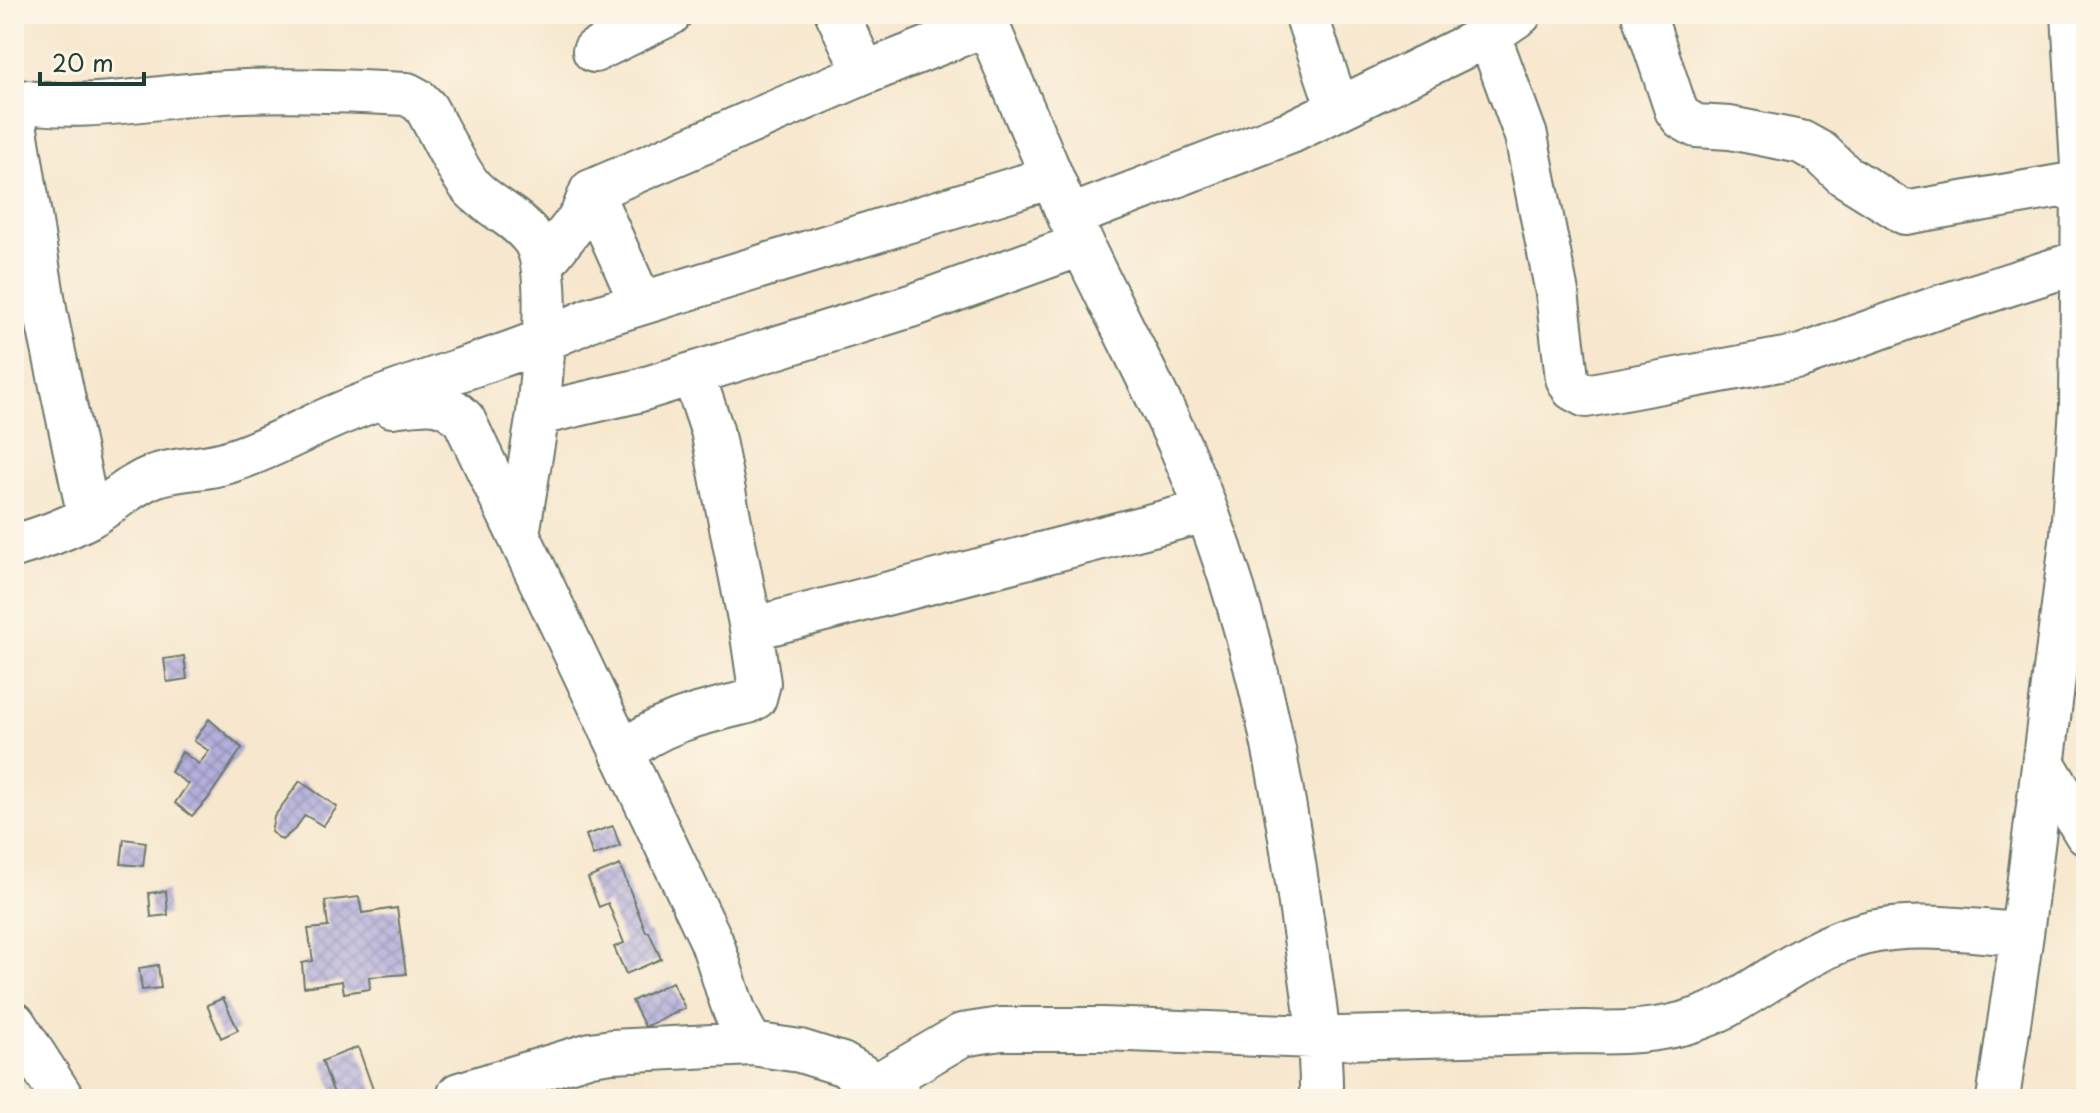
<svg xmlns="http://www.w3.org/2000/svg" width="2100" height="1113" viewBox="0 0 2100 1113" font-family="'Playpen Sans',sans-serif">
<defs>
<pattern id="building-cross-hatch" width="8" height="8" patternUnits="userSpaceOnUse" patternTransform="scale(2)"><rect width="8" height="8" fill="#b4afdc"/><path d="M0 0l8 8M0 8l8-8" fill="none" stroke="#9290b3"/></pattern>
</defs>
<rect width="100%" height="100%" fill="#fcf5e5"/>
<filter id="ink" filterUnits="userSpaceOnUse"><feTurbulence type="fractalNoise" baseFrequency=".0125" numOctaves="2"/><feDisplacementMap in="SourceGraphic" scale="16" xChannelSelector="R" yChannelSelector="G"/><feConvolveMatrix kernelMatrix="1 2 1 2 8 2 1 2 1" color-interpolation-filters="sRGB"/></filter>
<filter id="wash" filterUnits="userSpaceOnUse"><feTurbulence type="fractalNoise" baseFrequency=".006" numOctaves="4" result="noise"/><feDisplacementMap in="SourceGraphic" scale="32" xChannelSelector="R" yChannelSelector="G"/><feGaussianBlur stdDeviation="1.8" result="paint"/><feColorMatrix in="noise" values="0 0 0 0 0 0 0 0 0 0 0 0 0 0 0 0 0 1.4 0 .05"/><feComposite in="paint" operator="in"/></filter>
<g filter="url(#wash)">
<rect width="100%" height="100%" fill="#f7e7ce"/>
<g id="blocks">
<!-- building -->
<path fill="url(#building-cross-hatch)" d="M184,656l3,23 -20,3 -3,-23z
M209,719l33,29 -35,52 -15,16 -17,-13 13,-19 -17,-12 11,-20 17,12 10,-13 -15,-10z
M300,781l37,26 -14,19 -18,-11 -10,14 -13,11 -11,-8 3,-15z
M613,826l7,20 -27,10 -7,-21z
M124,839l22,3 -3,24 -22,-2z
M620,865l26,67h3l12,27 -35,15 -12,-27 10,-4 -16,-40 -9,4 -11,-29z
M166,891l2,24 -17,2 -2,-24z
M359,897l3,16 35,-5 9,66 -37,3 1,12 -26,4 -2,-12 -38,6 -2,-24 11,-2 -5,-32 20,-2 -3,-26z
M158,965l3,23 -19,2 -3,-22z
M672,982l13,26 -40,19 -13,-26z
M223,998l15,32 -17,8 -14,-33z
M358,1047l18,51 -40,1 -14,-38z"/>
</g>
</g>
<g filter="url(#ink)">
<use href="#blocks" fill-opacity="0" stroke="#6b786a" stroke-width="2"/>
<g fill="none" stroke-linecap="round" stroke-linejoin="round">
<!-- street casing -->
<g stroke="#6b786a" stroke-width="46">
<path id="street" d="M837,14l28,59
M983,14l69,163
M1306,14l32,95
M1644,14l32,96 6,8 14,8 34,2 71,14 20,11 23,22 61,38 178,-31
M1489,35l37,101 31,157 10,85 6,11 13,7 215,-40 135,-48 146,-47
M594,51l76,-37
M14,100c65,12 131,-2 196,-7 66,-5 131,-2 197,1l11,6 8,8c12,21 32,64 46,80 18,19 45,29 61,51 21,30 8,136 5,175
M14,117l32,198 43,202
M591,191l50,112
M1069,217l222,-85 198,-97 31,-21
M543,264l38,-48 10,-25 274,-118 121,-48
M693,374l19,56 39,199 455,-118
M392,406c31,-3 48,-11 72,14l247,520c14,37 18,70 41,104
M518,534l20,-120 99,-23 280,-87 166,-60
M14,546c25,-7 50,-16 73,-28 24,-13 41,-32 67,-42 25,-9 52,-6 77,-15 39,-12 74,-33 111,-48 82,-35 169,-55 249,-94l461,-142c38,93 89,181 130,273 66,151 98,306 120,468 9,60 20,121 19,181
M622,754c36,-32 81,-41 126,-52l7,-4 4,-15 -8,-54
M2044,764l42,70
M14,1023l49,76
M878,1084l84,-49 39,-6h101l238,9 245,-6c45,2 97,-2 138,-24 46,-25 89,-61 140,-74 51,-13 107,-3 159,0
M459,1094l132,-40 21,-3 140,-7 48,7 42,13 58,34
M1998,1099l24,-165 50,-400 9,-126 2,-226 -10,-168"/>
</g>
<!-- street -->
<use href="#street" stroke="#fff" stroke-width="42"/>
</g>
</g>
<!-- margin -->
<rect width="2100" height="1113" fill="none" stroke="#fcf5e5" stroke-width="48"/>
<!-- scale -->
<path d="M40 72v12h104v-12" fill="none" stroke="#1f3d34" stroke-width="4"/>
<text x="52" y="72" font-size="24" fill="#1f3d34" stroke="#fcf5e5" stroke-width="6" paint-order="stroke">20 m</text>
</svg>
